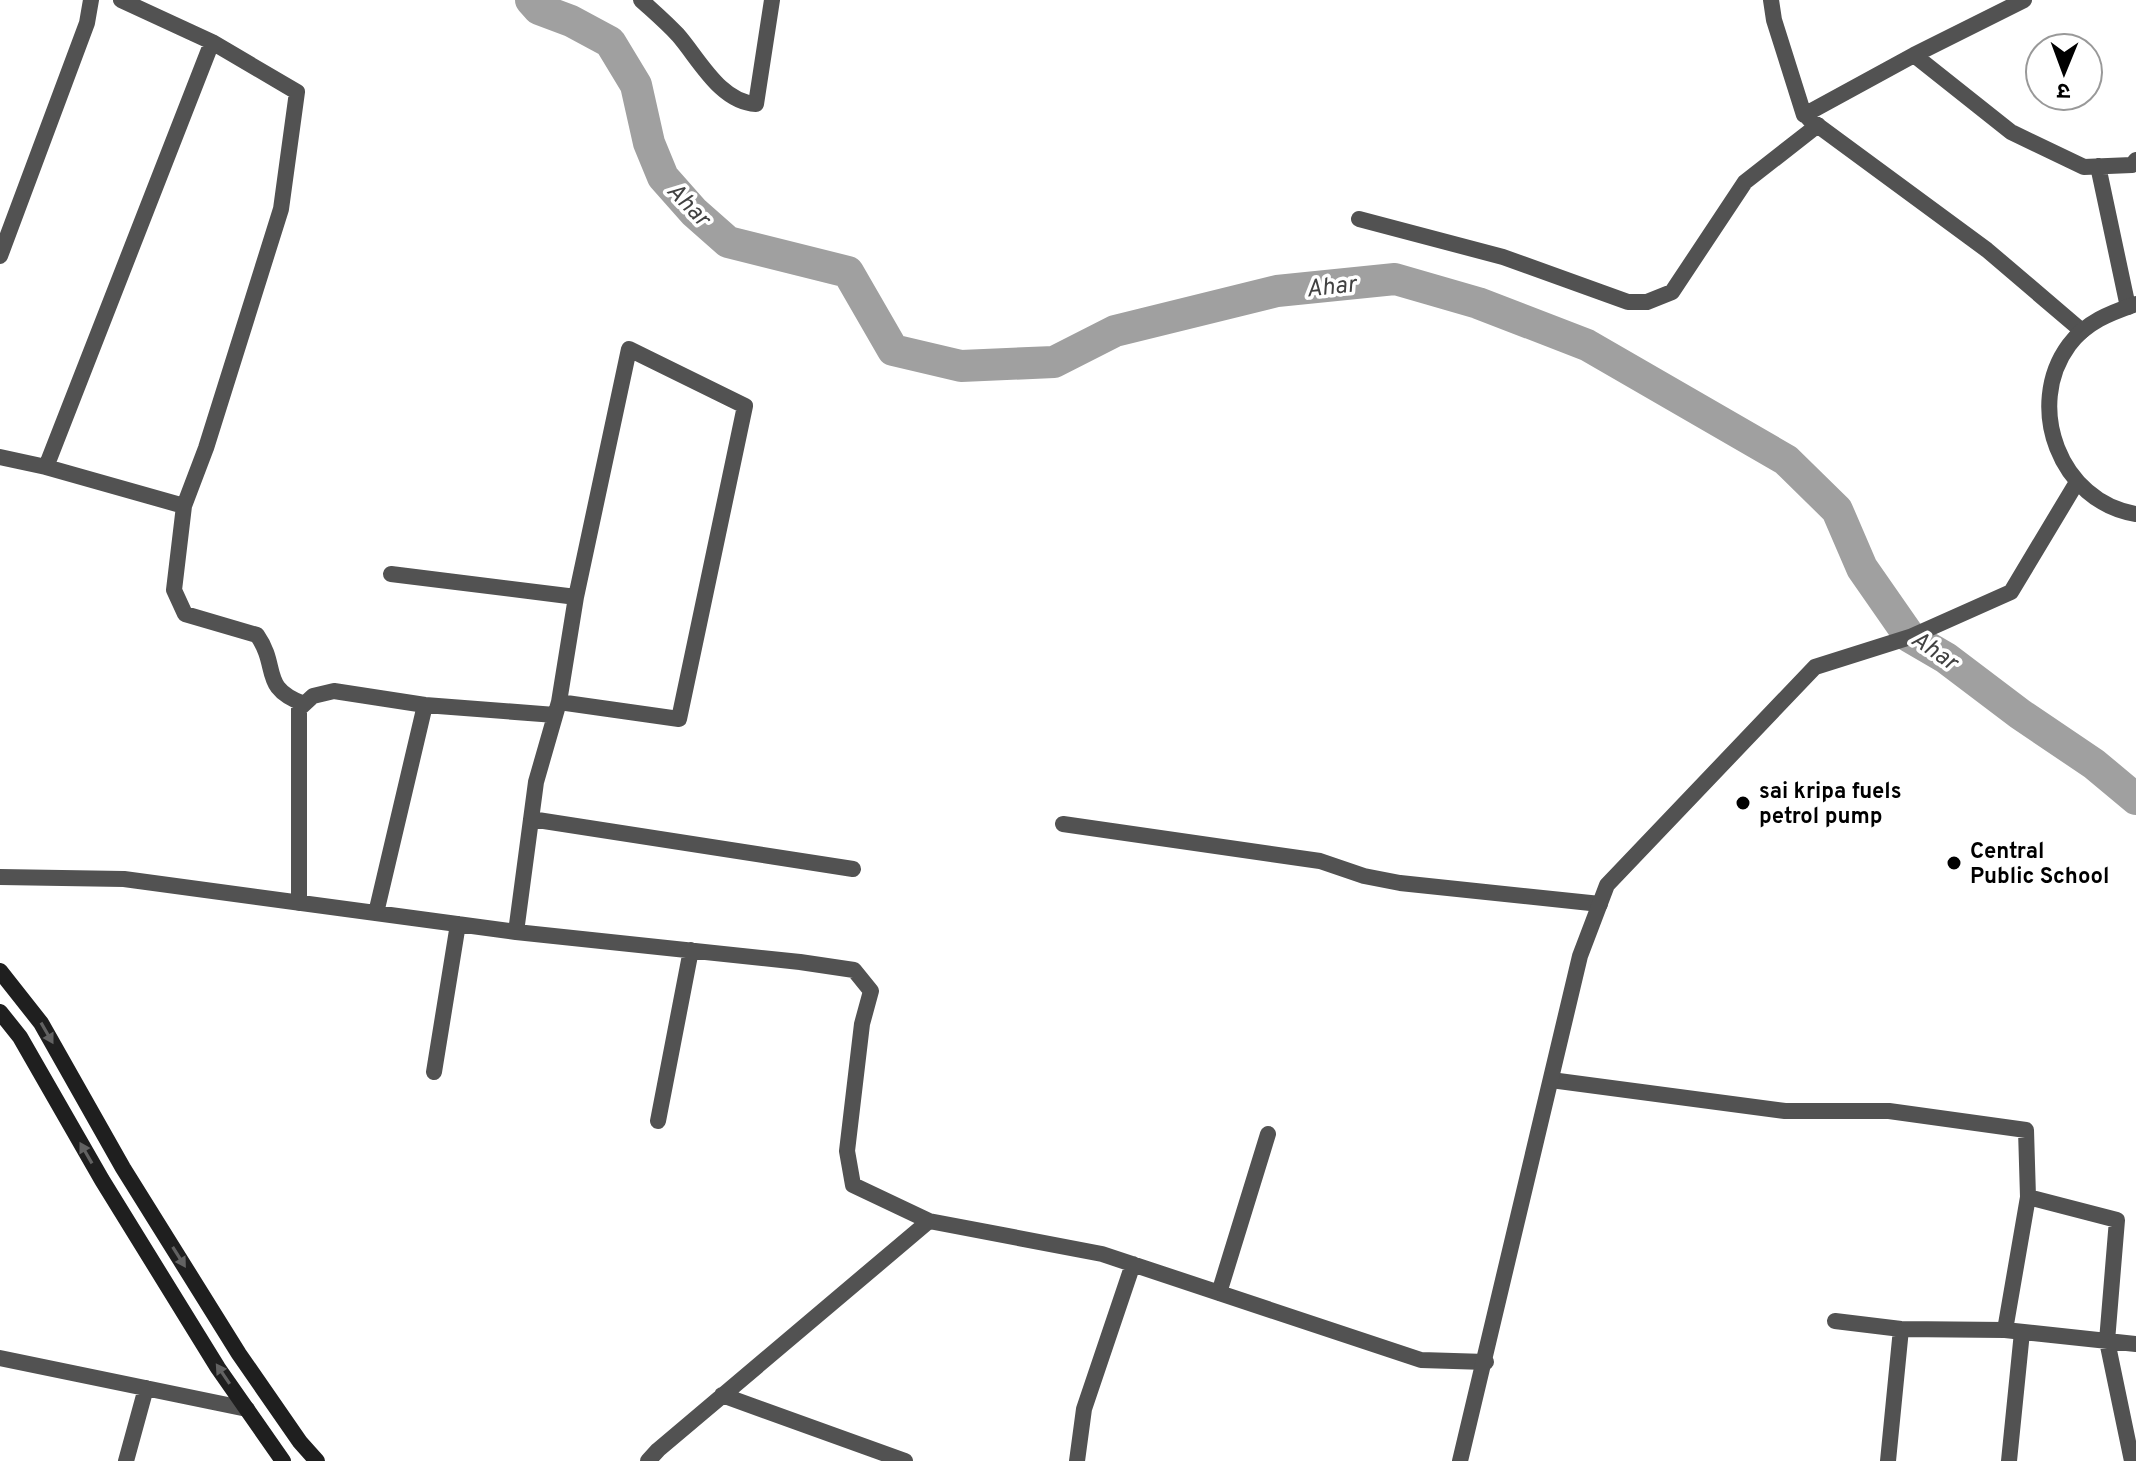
<svg xmlns="http://www.w3.org/2000/svg" width="2136" height="1461" viewBox="0 0 2136 1461" font-family="Overpass,'Noto Sans Devanagari',sans-serif">
<rect width="100%" height="100%" fill="#fff"/>
<g fill="none" stroke-linecap="round" stroke-linejoin="round">
<!-- river -->
<path stroke="#a0a0a0" stroke-width="32" d="M531,0l8,9 32,12 39,21 26,43 13,58 14,34 31,35 34,30 120,30 45,78 68,16 93,-4 61,-31 162,-40 118,-12 83,24 109,42 199,115 51,50 25,58 48,69 36,21 74,56 74,50 42,35"/>
<!-- minor -->
<path stroke="#525252" stroke-width="16" d="M121,0l91,42 85,50 -16,117 -75,239 -22,58 -10,84 11,24 72,21c23,33 2,52 47,69
M641,0c12,11 25,22 37,35 21,24 42,67 78,69l16,-104
M1771,0l3,20 30,95 110,-60 110,-55
M1914,55l97,77 73,35 48,-2 4,-5
M1809,119l178,131 95,81
M2098,166l30,141
M1359,219l144,38 125,45h19l25,-10 73,-110 73,-57
M0,256l87,-233 4,-23
M0,457l46,10 138,39
M46,467l166,-425
M391,574l185,23
M531,819l322,50
M1063,824l257,37 44,15 36,7 200,21
M0,877l124,2 392,53 20,-150 23,-80 17,-105 53,-248 116,57 -66,313 -120,-17
M299,903v-194l14,-13 21,-5 91,14 130,10
M376,913l49,-208
M516,932l284,30 54,8 17,21 -9,33 -15,127 6,34 76,36
M434,1072l24,-148
M1551,1080l234,31h104l137,19 2,67 89,23 -10,121 25,120
M658,1121l33,-171
M1219,1293l49,-159
M1835,1321l66,8 104,1 131,14
M2005,1330l23,-133
M0,1358l247,51
M722,1395l183,66
M126,1461l20,-73
M648,1461l10,-11 271,-229 173,33 319,106 65,2
M1077,1461l7,-52 49,-145
M1888,1461l13,-132
M2009,1461l13,-129"/>
<!-- tertiary -->
<path stroke="#525252" stroke-width="16" d="M2136,304c-26,9 -50,18 -67,41 -45,61 -9,157 67,169
M1460,1461l120,-505 27,-71 208,-218 95,-30 101,-45 66,-110"/>
<!-- secondary -->
<path stroke="#1f1f1f" stroke-width="16" d="M0,971l41,52 82,145 116,186 61,88 17,19
M0,1012l20,25 82,143 116,188 65,93"/>
</g>
<!-- one-way arrows -->
<defs><path id="oneway-solid" d="M-6-.8H1V-3.2L6.5 0L1 3.2V.8H-6Z" transform="scale(2)"/></defs>
<g fill="#626262">
<use href="#oneway-solid" transform="translate(47 1033) rotate(60)"/>
<use href="#oneway-solid" transform="translate(86 1153) rotate(-120)"/>
<use href="#oneway-solid" transform="translate(179 1257) rotate(58)"/>
<use href="#oneway-solid" transform="translate(223 1374) rotate(-124)"/>
</g>
<!-- markers -->
<g fill="#000" stroke="#fff" stroke-width="3">
<circle cx="1743" cy="803" r="8"/>
<circle cx="1954" cy="863" r="8"/>
</g>
<g text-anchor="middle" stroke-width="7" stroke-linejoin="round" paint-order="stroke">
<!-- poi labels -->
<g font-size="22" font-weight="bold" fill="#000" stroke="#fff" text-anchor="start">
<text x="1759" y="798">sai kripa fuels<tspan x="1759" dy="25">petrol pump</tspan></text>
<text x="1970" y="858">Central<tspan x="1970" dy="25">Public School</tspan></text>
</g>
<!-- water labels -->
<g font-size="24" font-style="italic" fill="#414141" stroke="#fff">
<text transform="translate(689 204) rotate(46)" y="8">Ahar</text>
<text transform="translate(1331 286) rotate(-6)" y="8">Ahar</text>
<text transform="translate(1935 650) rotate(35)" y="8">Ahar</text>
</g>
</g>
<!-- north arrow -->
<g transform="translate(2064 72) rotate(181)"><circle r="38" fill="#ffffff" stroke="#999999" stroke-width="2"/>
<path d="M0-6L14 30L0 20L-14 30Z" fill="#000000"/>
<text y="-12" font-size="22" font-weight="bold" text-anchor="middle" fill="#000000">उ</text>
</g>
</svg>
